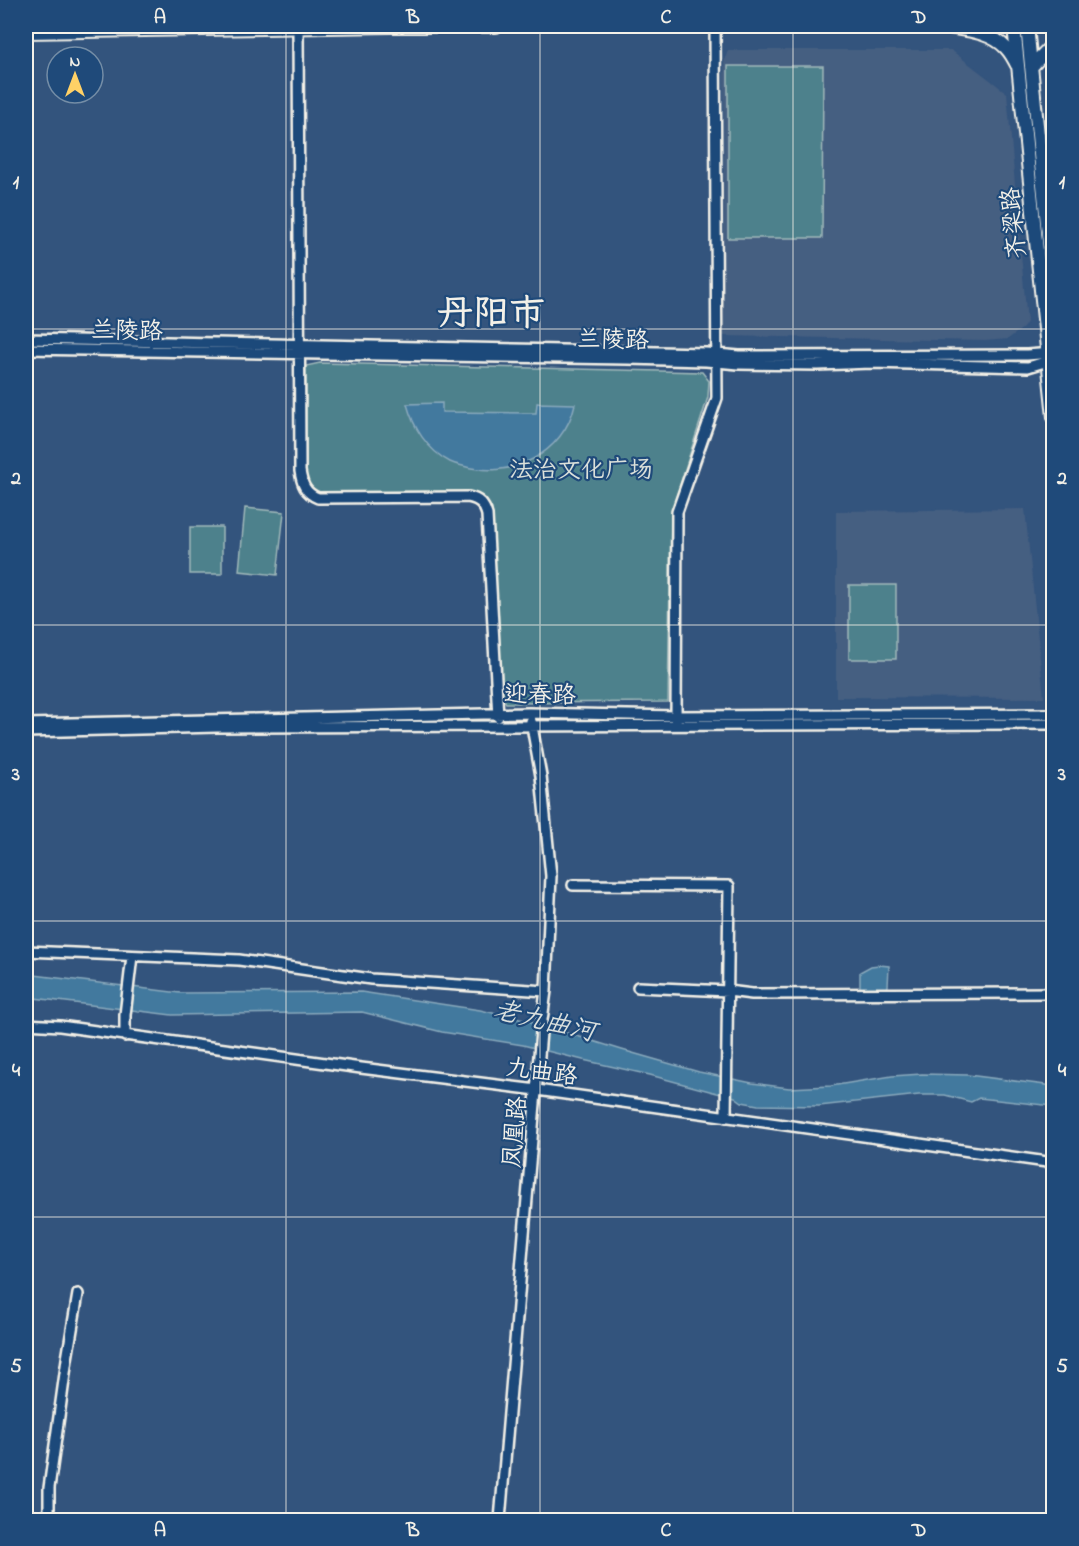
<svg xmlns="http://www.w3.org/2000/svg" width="1079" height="1546" viewBox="0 0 1079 1546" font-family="'Indie Flower','LXGW WenKai TC',sans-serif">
<rect width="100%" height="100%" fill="#33547d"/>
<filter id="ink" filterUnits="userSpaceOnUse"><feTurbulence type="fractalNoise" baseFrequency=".0167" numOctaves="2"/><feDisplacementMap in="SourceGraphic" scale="12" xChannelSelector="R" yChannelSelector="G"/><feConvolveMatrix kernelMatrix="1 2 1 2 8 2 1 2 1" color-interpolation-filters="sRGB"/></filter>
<g filter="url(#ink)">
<!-- built -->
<path fill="#455e81" d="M728,50h223l56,43 20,229 -4,6 -15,11 -23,2 -262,-5 1,-274z
M1025,509l19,189 -208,-1v-186z"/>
<!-- green -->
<path fill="#4e818c" stroke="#a1b9ba" stroke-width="1.5" d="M728,66h95l-1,172h-94z
M320,363l382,9 7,9 -1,16 -37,116 -3,189 -162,1 -4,-7 -10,-187c-7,-9 -12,-13 -24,-16h-148l-10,-4 -4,-7v-116z
M245,508l39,4 -7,63 -38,-4z
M190,527h32v47h-32z
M849,585h47v74h-47z"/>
<!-- water -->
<path fill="#42799e" stroke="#89a9bc" stroke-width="1.5" d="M442,403v9l94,1 1,-10 38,1c-11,50 -64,76 -112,62 -4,-1 -9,-2 -13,-4 -23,-12 -37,-35 -43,-58z
M879,965l10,1 -1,20 -1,4 -25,1 -2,-4v-15l11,-6z
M26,974l154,19 181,-1 119,18 48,11 94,29 77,22 53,11 37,5 42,-2 61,-10 30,-2 46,1 85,11v20l-74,-8 -8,4 -26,-7h-26l-100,11 -61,-1 -16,-3 -7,-5 -18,-4 -67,-18 -67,-15 -60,-15 -81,-13 -80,-20 -190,3 -146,-18z"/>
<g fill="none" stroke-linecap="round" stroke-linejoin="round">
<!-- minor casing -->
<g stroke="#f4f1e8" stroke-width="14">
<path id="minor" d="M298,27l2,444c2,13 5,22 18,27l150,-1c11,2 16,7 19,18l11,202
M26,339l680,14 33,3 288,-1 25,-2
M26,349l602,10 78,2 32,3 80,1 53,-2 157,4 20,-6 5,-4
M676,721l1,-209 40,-114 -2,-372
M26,724l503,-11 147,3 378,-2
M26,732l191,-5 837,-3
M573,885l156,1 -3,231
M26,951l213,9 132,19 175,12
M638,987l90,4 24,3 302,-1
M26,1024l34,2 301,42 176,22 517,73
M125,1036v-21l7,-59
M49,1519v-31l18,-129 11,-65
M500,1520l42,-500 4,-29 5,-115 -10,-100 -10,-55"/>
</g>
<!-- major casing -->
<g stroke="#f4f1e8" stroke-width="16">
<path id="major" d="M942,26c22,4 48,5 64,22 5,5 8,11 11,17
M1014,26l40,391
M1027,26l27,267
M26,32l365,-6h105
M1031,67l23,-24
M26,1517l37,3"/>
</g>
<!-- minor -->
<use href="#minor" stroke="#1f4a7a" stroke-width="9"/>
<!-- major -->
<use href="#major" stroke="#1f4a7a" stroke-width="12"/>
</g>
</g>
<!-- grid -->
<path fill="none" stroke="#f4f1e8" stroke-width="1.5" stroke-opacity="0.55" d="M286,26v1494M540,26v1494M793,26v1494M26,329h1028M26,625h1028M26,921h1028M26,1217h1028"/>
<g text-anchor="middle" stroke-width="4.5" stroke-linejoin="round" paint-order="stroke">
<!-- street labels -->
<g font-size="24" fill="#f4f1e8" stroke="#1f4a7a">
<text transform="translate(1013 223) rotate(-96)" y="8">齐梁路</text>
<text transform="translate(127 330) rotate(1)" y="8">兰陵路</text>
<text transform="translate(613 339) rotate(1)" y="8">兰陵路</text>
<text transform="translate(540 694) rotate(1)" y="8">迎春路</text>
<text transform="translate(542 1071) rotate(8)" y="8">九曲路</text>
<text transform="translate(514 1132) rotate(-85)" y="8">凤凰路</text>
</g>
<!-- park labels -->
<g font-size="24" fill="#dbe0da" stroke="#1f4a7a">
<text x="581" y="477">法治文化广场</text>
</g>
<!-- water labels -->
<g font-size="26" font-style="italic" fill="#d9dfdd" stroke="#1f4a7a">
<text transform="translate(545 1020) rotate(13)" y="9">老九曲河</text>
</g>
<!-- town labels -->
<g font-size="36" font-weight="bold" fill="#f4f1e8" stroke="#1f4a7a">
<text x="491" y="324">丹阳市</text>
</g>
</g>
<!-- margin -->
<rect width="1079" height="1546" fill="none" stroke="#1f4a7a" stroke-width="66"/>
<!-- north arrow -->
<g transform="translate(75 75)"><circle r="28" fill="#1f4a7a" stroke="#748da6" stroke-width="1.5"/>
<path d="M0-4.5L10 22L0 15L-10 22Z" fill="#ffd166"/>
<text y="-9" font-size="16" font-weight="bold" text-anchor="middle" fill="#f4f1e8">N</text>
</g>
<rect x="33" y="33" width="1013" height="1480" fill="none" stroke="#f4f1e8" stroke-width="2"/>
<g font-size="20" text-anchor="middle" font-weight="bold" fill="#f4f1e8">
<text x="160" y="23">A</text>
<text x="413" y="23">B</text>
<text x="666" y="23">C</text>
<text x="919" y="23">D</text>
<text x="16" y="188">1</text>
<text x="1062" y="188">1</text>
<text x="16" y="484">2</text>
<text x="1062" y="484">2</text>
<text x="16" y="780">3</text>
<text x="1062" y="780">3</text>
<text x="16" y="1076">4</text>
<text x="1062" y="1076">4</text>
<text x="16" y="1372">5</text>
<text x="1062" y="1372">5</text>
<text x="160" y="1536">A</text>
<text x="413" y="1536">B</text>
<text x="666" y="1536">C</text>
<text x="919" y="1536">D</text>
</g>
</svg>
